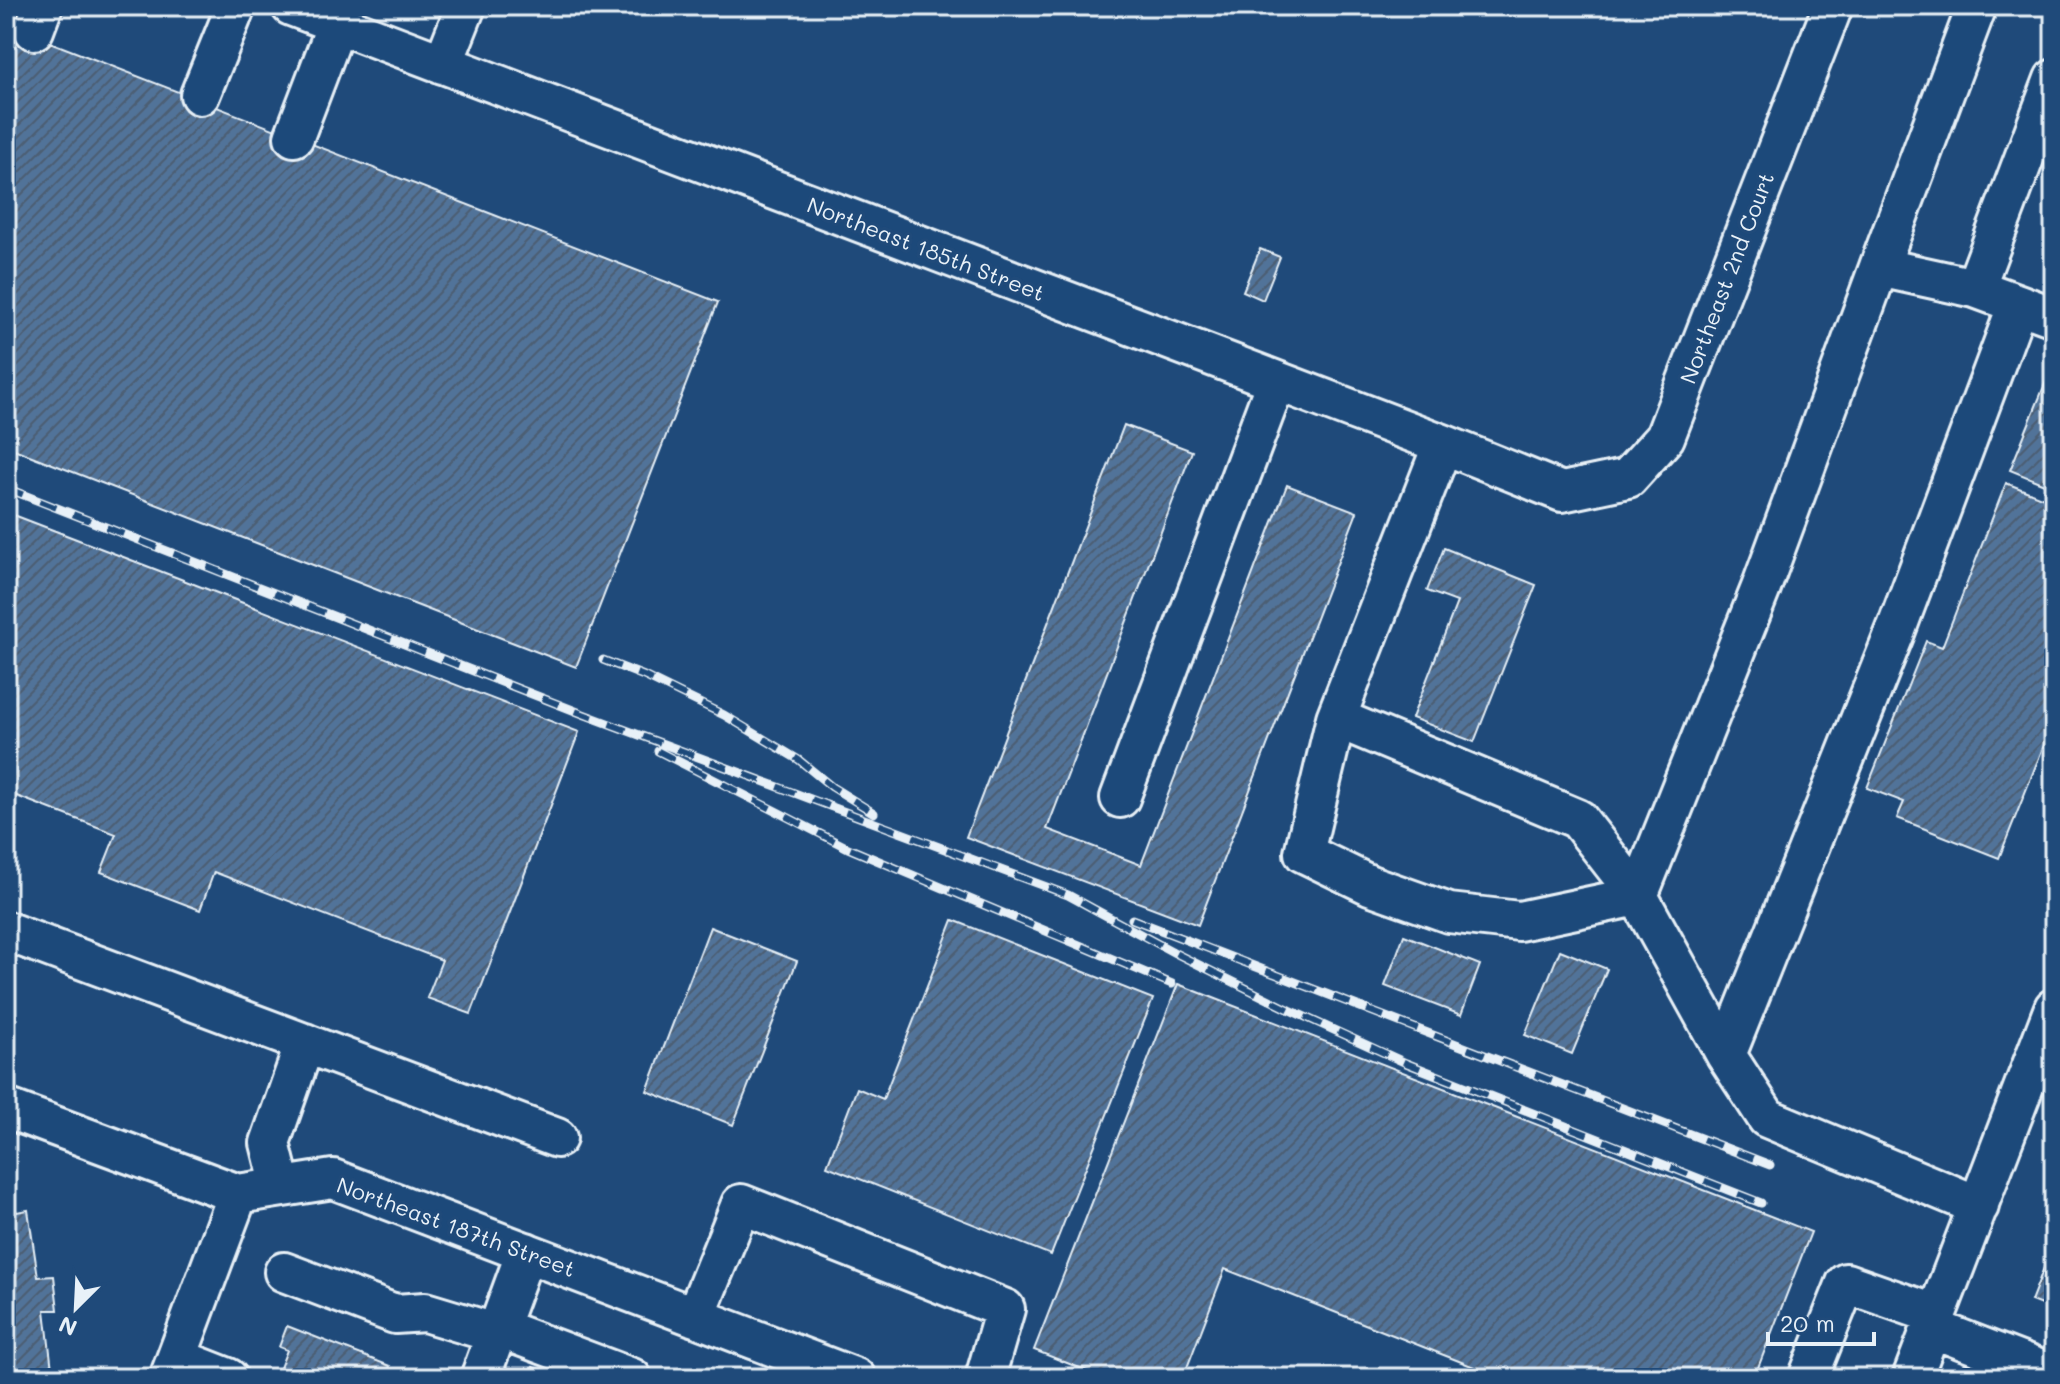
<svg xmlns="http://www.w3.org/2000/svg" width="2060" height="1384" viewBox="0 0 2060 1384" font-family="Mali,sans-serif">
<defs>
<pattern id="building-hatch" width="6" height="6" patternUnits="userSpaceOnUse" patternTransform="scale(2)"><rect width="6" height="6" fill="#517399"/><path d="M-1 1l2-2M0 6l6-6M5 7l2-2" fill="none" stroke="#4c5e72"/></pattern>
</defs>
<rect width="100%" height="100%" fill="#1f4a7a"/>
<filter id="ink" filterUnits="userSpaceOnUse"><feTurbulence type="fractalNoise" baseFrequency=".0125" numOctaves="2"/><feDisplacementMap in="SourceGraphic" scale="16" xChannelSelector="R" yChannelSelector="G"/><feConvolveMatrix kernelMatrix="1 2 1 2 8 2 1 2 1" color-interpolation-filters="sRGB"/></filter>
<g filter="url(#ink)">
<!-- building -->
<path fill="url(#building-hatch)" stroke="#e8f1f8" stroke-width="2" d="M6,25l712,277 -142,365 -570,-221z
M1260,249l20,8 -17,43 -20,-9z
M2054,362v126l-44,-18z
M1124,425l68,26 -145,378 94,36 146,-380 70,27 -159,413 -232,-88z
M2006,483l48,19v218l-55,138 -102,-40 7,-16 -37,-14 59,-147 16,6z
M6,512l573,220 -108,282 -44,-16 15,-38 -228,-88 -14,38 -99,-38 15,-38 -110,-42z
M1444,548l92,37 -62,157 -62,-24 45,-116 -30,-11z
M953,920l200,79 -102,256 -224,-89 30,-78 26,11z
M710,927l87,34 -64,164 -86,-34z
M1404,935l76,30 -19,50 -76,-29z
M1560,950l47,19 -35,85 -47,-19z
M1178,984l633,248 -57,146h-252l-277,-109 -42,109h-78l-71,-28z
M6,1198l11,14 11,-2 10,67 16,-1 4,34h-13l8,68h-47z
M2054,1242v68l-23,-9z
M287,1326l103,40 -4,12h-110l11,-28 -8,-3z
M533,1367l15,7 -2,4h-18z"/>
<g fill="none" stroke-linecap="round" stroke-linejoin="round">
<!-- minor casing -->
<g stroke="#e8f1f8" stroke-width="44">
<path id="minor" d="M291,6l1152,438 119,48 66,-14 37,-41 168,-431
M1977,6l-98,261 96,21 79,29
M34,30l9,-24
M443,64l23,-58
M200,95l36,-89
M294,137l43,-113
M1975,288l79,-209
M1443,444l-107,274 242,101 60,77 88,159 41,63 212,88
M1336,718l-32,135 66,32 79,28 70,8 119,-25 123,-308 118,-321
M1120,798l156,-416
M6,931l551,207
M1726,1055l170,-425 122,-326
M6,1108l232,86 95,-15 523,199
M281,1187l-11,-44 35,-100
M284,1272l111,42 30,-2 73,22
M695,1317l46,-113 264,105 -20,69
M499,1328l133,50
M1932,1328l122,47
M177,1358l51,20
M169,1378l69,-184
M480,1378l46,-126
M1808,1378l38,-95 91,32
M1912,1378l142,-370"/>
</g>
<!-- minor -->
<use href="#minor" stroke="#1f4a7a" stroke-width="38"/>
<!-- rail casing -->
<g stroke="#e8f1f8" stroke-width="9">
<path id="rail" d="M6,488l577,226 485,181 107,58 115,57 116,53 355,140
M603,660l41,16 80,39 75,45 33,27 42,26
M658,751l190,97 324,136
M1132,919l638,246"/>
</g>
<!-- rail -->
<use href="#rail" stroke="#1f4a7a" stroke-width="6" stroke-dasharray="18" stroke-linecap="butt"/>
</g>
</g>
<g text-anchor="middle" stroke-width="7" stroke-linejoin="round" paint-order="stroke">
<!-- street labels -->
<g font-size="22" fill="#e8f1f8" stroke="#1f4a7a">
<text transform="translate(926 249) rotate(21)" y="8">Northeast 185th Street</text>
<text transform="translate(1727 278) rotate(-69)" y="8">Northeast 2nd Court</text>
<text transform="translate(456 1227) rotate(20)" y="8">Northeast 187th Street</text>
</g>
</g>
<!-- margin -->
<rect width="2060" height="1384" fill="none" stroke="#1f4a7a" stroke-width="32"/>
<rect x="16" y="16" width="2028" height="1352" fill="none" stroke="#e8f1f8" stroke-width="3" filter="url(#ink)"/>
<!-- north arrow -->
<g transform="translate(76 1308) rotate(204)" stroke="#1f4a7a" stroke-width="6" paint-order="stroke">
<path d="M0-6L14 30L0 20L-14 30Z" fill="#e8f1f8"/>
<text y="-12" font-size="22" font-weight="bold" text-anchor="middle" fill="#e8f1f8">N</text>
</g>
<!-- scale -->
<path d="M1768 1332v12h106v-12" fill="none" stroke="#e8f1f8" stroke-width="4"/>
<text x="1780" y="1332" font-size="24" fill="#e8f1f8" stroke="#1f4a7a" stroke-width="6" paint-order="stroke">20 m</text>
</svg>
